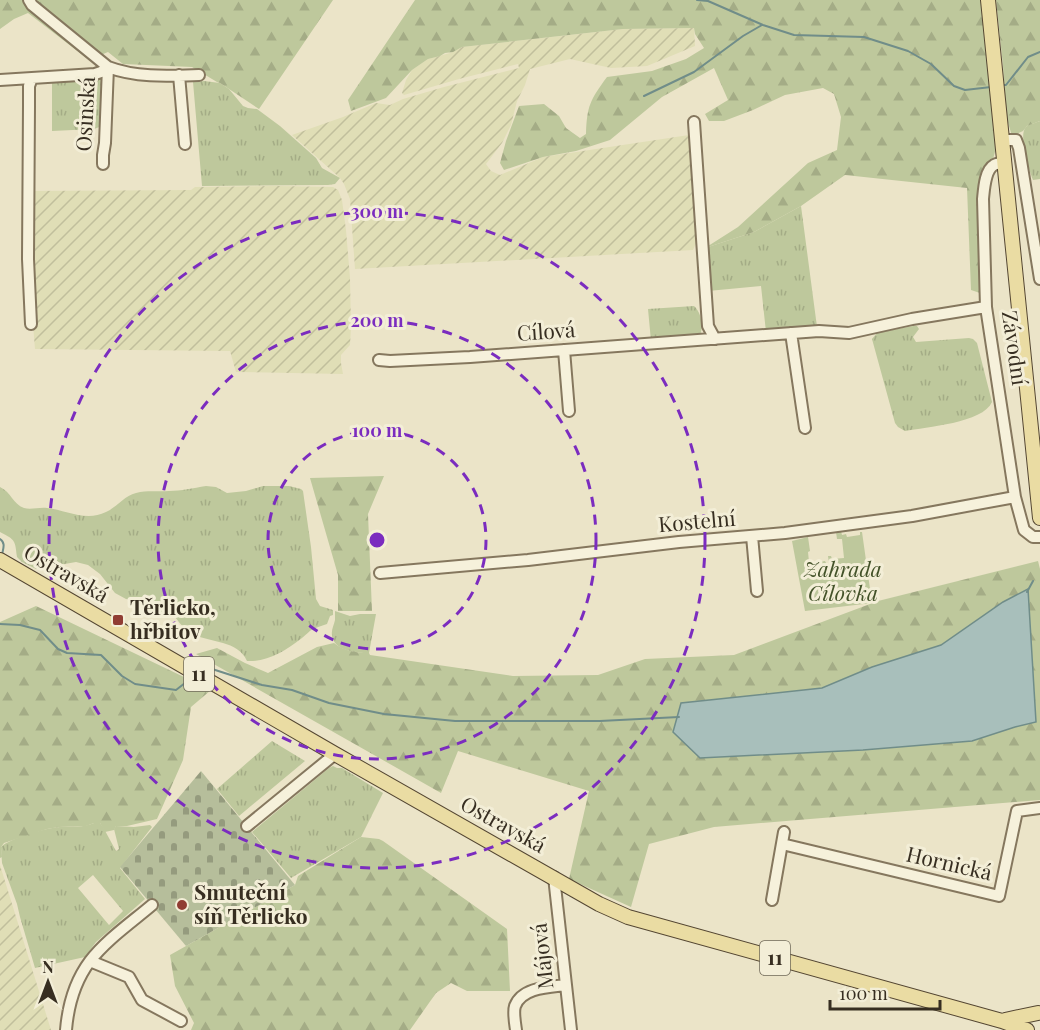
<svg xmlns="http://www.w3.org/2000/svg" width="1040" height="1030" viewBox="0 0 1040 1030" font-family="'Playfair Display',serif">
<defs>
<pattern id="farmland-furrows" width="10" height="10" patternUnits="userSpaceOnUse" patternTransform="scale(1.5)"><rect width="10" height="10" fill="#e0deb6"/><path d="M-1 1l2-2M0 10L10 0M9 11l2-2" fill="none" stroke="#c1bf9c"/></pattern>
<pattern id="grass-tufts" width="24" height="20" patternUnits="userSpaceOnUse" patternTransform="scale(1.5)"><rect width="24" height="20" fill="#bec89c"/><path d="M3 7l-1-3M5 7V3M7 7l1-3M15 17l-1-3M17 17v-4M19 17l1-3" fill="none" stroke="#a4ac86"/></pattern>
<pattern id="forest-firs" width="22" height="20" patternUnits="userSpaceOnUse" patternTransform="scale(1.5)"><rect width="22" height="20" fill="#bec89c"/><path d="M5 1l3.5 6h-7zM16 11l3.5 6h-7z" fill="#a4ac86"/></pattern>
<pattern id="cemetery-stones" width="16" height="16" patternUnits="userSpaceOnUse" patternTransform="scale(1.5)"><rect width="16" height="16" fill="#b6be9b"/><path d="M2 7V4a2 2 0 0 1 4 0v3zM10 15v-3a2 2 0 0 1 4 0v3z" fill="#959b7e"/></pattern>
</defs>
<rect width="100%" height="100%" fill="#ebe4c8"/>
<!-- farmland -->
<path fill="url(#farmland-furrows)" d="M694,28l1,18 -48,20 -36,2 -41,-9 -40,10 -5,16 -8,16 -6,24 -9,18 -16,21 5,7 9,4 43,-18 146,-22 4,24 4,82 -4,9 -338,19 -5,-70 -6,-15 -4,-6 -48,-43 51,-18 33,-14 14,2 13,-6 41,-12 75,-19 -1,-4 -59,15 -55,16 -2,-2 4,-13 6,-10 16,-11 22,-6 12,-6 161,-18z
M278,186l55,1 5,3 4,10 4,30 4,48 1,49 -1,18 -9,10v8l2,11 -107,-2 -6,-21 -195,-2 -2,-24 -2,-134 160,-1 4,-3z
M0,865l51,165h-51z"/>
<!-- grass -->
<path fill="url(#grass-tufts)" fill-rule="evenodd" d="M103,77l-1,49 -8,3 -42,2v-50z
M204,81l16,2 9,6 14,17 5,2 9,1 23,17 36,32 6,10 18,10 -5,6 -7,1 -126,1 -9,-104z
M1040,121v58l-7,1c-4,-10 -15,-46 -7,-53 3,-3 10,-4 14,-6z
M801,206l16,121 -51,5 -5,-46 -53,5 -3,-43 49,-16z
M694,306c8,7 10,23 5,31l-48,4 -3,-32z
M913,326h4l2,3 -6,8 3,5 53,-4 4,1 4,4 15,59c-9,21 -66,25 -87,29l-7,-4 -3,-4 -23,-84 5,-6z
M206,486l10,1 11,6 19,-2 17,-5h26l12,3 2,2 8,56 5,52 4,7 13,4v5l-3,1 -3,8c-5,2 -10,3 -14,5 -4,2 -7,6 -11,9 -17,13 -34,24 -55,23 -9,-21 -37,-18 -54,-27 -11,-5 -16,-16 -24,-24l-10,5 -10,-11 -23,-5 -11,-6 -15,-19 -12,-9 -12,-3 -40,7 -14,-7 -5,-5c-2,-16 -1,-17 -17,-25v-45c11,5 13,17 24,21 7,2 15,-1 23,0 19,2 39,14 59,4 11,-5 18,-16 30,-19 11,-3 22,-1 33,-2 12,0 24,-3 37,-5z
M335,611l15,5 10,-2h16l-7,39c-12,0 -36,-2 -37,-18 -1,-5 2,-10 3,-15 0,-3 0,-6 0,-9z
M272,741l33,20 -66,55 -22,-27z
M333,766l4,2h5l41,25 -22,44 -70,41 -39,-46 77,-64z
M94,823h6l3,4 13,24 3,-2 -5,-20 2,-3 18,1 16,-2 2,2 -32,41 25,31 -49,43 -11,15 -50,11 -15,-51 -3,-13 -15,-41 -1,-16c7,-8 48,-20 59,-20 12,-1 23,1 34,-4zM93,875l30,36 -14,14 -31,-37z"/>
<!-- forest -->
<path fill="url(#forest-firs)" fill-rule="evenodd" d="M0,0h333l-74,109 -39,-26 -3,-1 -25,-15 -69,-3 -15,-12 -19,8 -61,-47 -14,6 -14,10z
M415,0h568l14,145 -4,14 -11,15 -4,33 2,86 -9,-3 -4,-102 -122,-13 -44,31 -47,26 -49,16 33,-21 70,-64 29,-13 4,-33 -7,-23 -11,-6 -38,7 -32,15 -29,11h-15l-4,-7 23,-14 -14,-32 -52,29 -52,43 -34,11 -33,6 -39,13 -4,-7 6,-22 13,-35 25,-2 15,12 7,12 14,10 6,-4c1,-28 4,-34 21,-57l45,-6 34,-12 18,-11 -9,-14 -1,-6 -71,1 -161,18 -9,5 -8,1 -5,3 -12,3 -16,11 -26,28 -35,13 -3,-11z
M996,0h44v121l-13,5 -4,5 -11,5 -6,-20 -3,-50z
M384,476l-16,38 4,97h-34v-36l-28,-97z
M1038,561l2,8v231l-326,27 -65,17 -18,63 -62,-28 20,-88 -131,-40 -17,42 -245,-139 21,-6 28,15 23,10 49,-26 17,-4c10,8 23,10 35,10l1,2 143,21 85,-1 47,-16 89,-4 144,-54zM1028,589l8,133 -21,5 -43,14 -109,9 -163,8 -27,-26 8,-29 141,-15 50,-21 69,-22 62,-43z
M36,606l175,84 -20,17 -8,53 -26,59 -30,7h-11l-2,4 -9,2 -5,-9h-6l-8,3 -27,1 -12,2 -43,14 -3,4 1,10 -2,1v-236z
M361,837l18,2 4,2 124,88 3,62h-43l-16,-8 -15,10 -26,37h-219l3,-7 -19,-37 -5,-31 125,-70 3,-9z"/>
<!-- cemetery -->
<path fill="url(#cemetery-stones)" d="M201,771l94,114 -109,61 -66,-79z"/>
<!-- garden -->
<path fill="#bec89c" d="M841,531l1,4 4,-1 1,3 13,-2v-3h2l10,71 -67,8 -13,-70 16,-4 2,14 -2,1 1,10 3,-1v2l13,-2 1,2h3l-1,-7h3l1,3 12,-1 -2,-19h-5l-1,-7z"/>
<!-- water -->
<path fill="#a8bfbb" stroke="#708d89" stroke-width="1.5" d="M1028,589l8,133 -21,5 -43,14 -109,9 -163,8 -27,-26 8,-29 141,-15 50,-21 69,-22 62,-43z"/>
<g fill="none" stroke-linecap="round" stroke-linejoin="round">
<!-- stream -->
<path stroke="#708d89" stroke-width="2" d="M697,0l11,1 55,24 31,10 70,2 44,14 23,13 23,22 11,4 26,-3
M1002,85h4l22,-28 12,-5
M644,96l50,-24 49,-36 19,-11
M0,539c6,4 3,10 2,16
M1027,592l6,-11
M0,624l20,1 20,5 18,19 9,4 34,2 21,21 13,8 41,6 9,-7 4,-6
M199,668h10l53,17 30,5 37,13 55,11 71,7h145l79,-4"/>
<!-- minor casing -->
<g stroke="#85775e" stroke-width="14">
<path id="minor" d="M29,0l3,5 76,62c29,11 61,9 91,8
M179,75l6,69
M0,80l95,-6 6,-2 7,-5
M694,122l14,204 7,13
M1002,140h14l3,8 21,131
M1004,162c-3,1 -7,1 -10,3 -9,5 -10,24 -11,34l3,108 29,190 9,33 9,7h7
M103,164v-9l2,-12 3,-76
M31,324l-3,-65 1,-153v-20l3,-8
M791,333l14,95
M564,350l5,61
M379,360l11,1 80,-4 349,-26 30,2 63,-14 74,-12
M752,536l5,55
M380,573l148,-13 151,-18 106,-9 127,-17 103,-19
M247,826l88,-72
M782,844l217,52 18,-85 23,-3
M554,877l17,153
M772,900l12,-68
M90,961l39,16 13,23 39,21
M66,1030c2,-24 9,-49 24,-69 16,-21 42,-39 62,-56
M516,1030c-1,-7 -3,-18 -1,-24 7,-19 35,-19 51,-21"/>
</g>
<!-- major casing -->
<g stroke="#544632" stroke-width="16">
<path id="major" d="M988,0l52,518
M0,560l335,194 264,150 29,13 374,104 25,9
M1005,1020l33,-7"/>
</g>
<!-- minor -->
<use href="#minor" stroke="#f6f1db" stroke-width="10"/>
<!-- major -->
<use href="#major" stroke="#eadca3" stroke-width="14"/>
</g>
<!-- distance rings -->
<g fill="none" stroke="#7b2cbf" stroke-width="3" stroke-dasharray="10 8">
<circle cx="377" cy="540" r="109"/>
<circle cx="377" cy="540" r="219"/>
<circle cx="377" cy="540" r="328"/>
</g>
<!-- markers -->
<g fill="#903d33" stroke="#f3eed7" stroke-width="2">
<rect x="112" y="614" width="12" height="12" rx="3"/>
<circle cx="182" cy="905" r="6"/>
</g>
<g text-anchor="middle" stroke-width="6" stroke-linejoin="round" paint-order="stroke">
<!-- shield labels -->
<g fill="#f3eed7" stroke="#6f6858" stroke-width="1.5">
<rect x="184" y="657" width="30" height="34" rx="4.5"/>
<rect x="760" y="941" width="30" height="34" rx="4.5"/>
</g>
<g font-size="20" font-weight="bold" fill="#372e21">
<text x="199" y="681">11</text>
<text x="775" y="965">11</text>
</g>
<!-- street labels -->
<g font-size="21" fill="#372e21" stroke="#f3eed7">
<text transform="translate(86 114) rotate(-87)" y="7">Osinská</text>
<text transform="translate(546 332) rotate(-4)" y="7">Cílová</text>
<text transform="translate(1014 348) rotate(82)" y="7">Závodní</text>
<text transform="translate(697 522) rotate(-5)" y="7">Kostelní</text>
<text transform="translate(66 574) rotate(30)" y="7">Ostravská</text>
<text transform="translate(503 825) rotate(29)" y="7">Ostravská</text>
<text transform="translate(949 864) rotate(13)" y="7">Hornická</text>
<text transform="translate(543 956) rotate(-96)" y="7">Májová</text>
</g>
<!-- park labels -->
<g font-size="21" font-style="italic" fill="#435229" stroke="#f3eed7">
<text x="843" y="577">Zahrada<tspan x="843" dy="24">Cílovka</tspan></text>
</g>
<!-- poi labels -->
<g font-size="21" font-weight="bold" fill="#372e21" stroke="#f3eed7" text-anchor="start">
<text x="130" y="615">Těrlicko,<tspan x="130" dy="24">hřbitov</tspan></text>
<text x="194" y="900">Smuteční<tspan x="194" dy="24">síň Těrlicko</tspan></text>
</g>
</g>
<circle cx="377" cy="540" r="9" fill="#7b2cbf" stroke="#f3eed7" stroke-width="3"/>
<g font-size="18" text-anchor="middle" font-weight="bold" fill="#7b2cbf" stroke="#f3eed7" stroke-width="6" stroke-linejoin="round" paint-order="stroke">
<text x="377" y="218">300 m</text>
<text x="377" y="327">200 m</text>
<text x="377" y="437">100 m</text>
</g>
<!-- north arrow -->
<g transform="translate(48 982)" stroke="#f3eed7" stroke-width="4.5" paint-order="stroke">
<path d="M0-4.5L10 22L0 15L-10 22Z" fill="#372e21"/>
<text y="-9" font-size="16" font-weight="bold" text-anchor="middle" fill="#372e21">N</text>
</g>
<!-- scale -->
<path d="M830 1000v9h110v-9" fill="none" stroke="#372e21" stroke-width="3"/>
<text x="839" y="1000" font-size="18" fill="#372e21" stroke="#f3eed7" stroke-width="4.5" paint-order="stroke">100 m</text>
</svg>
